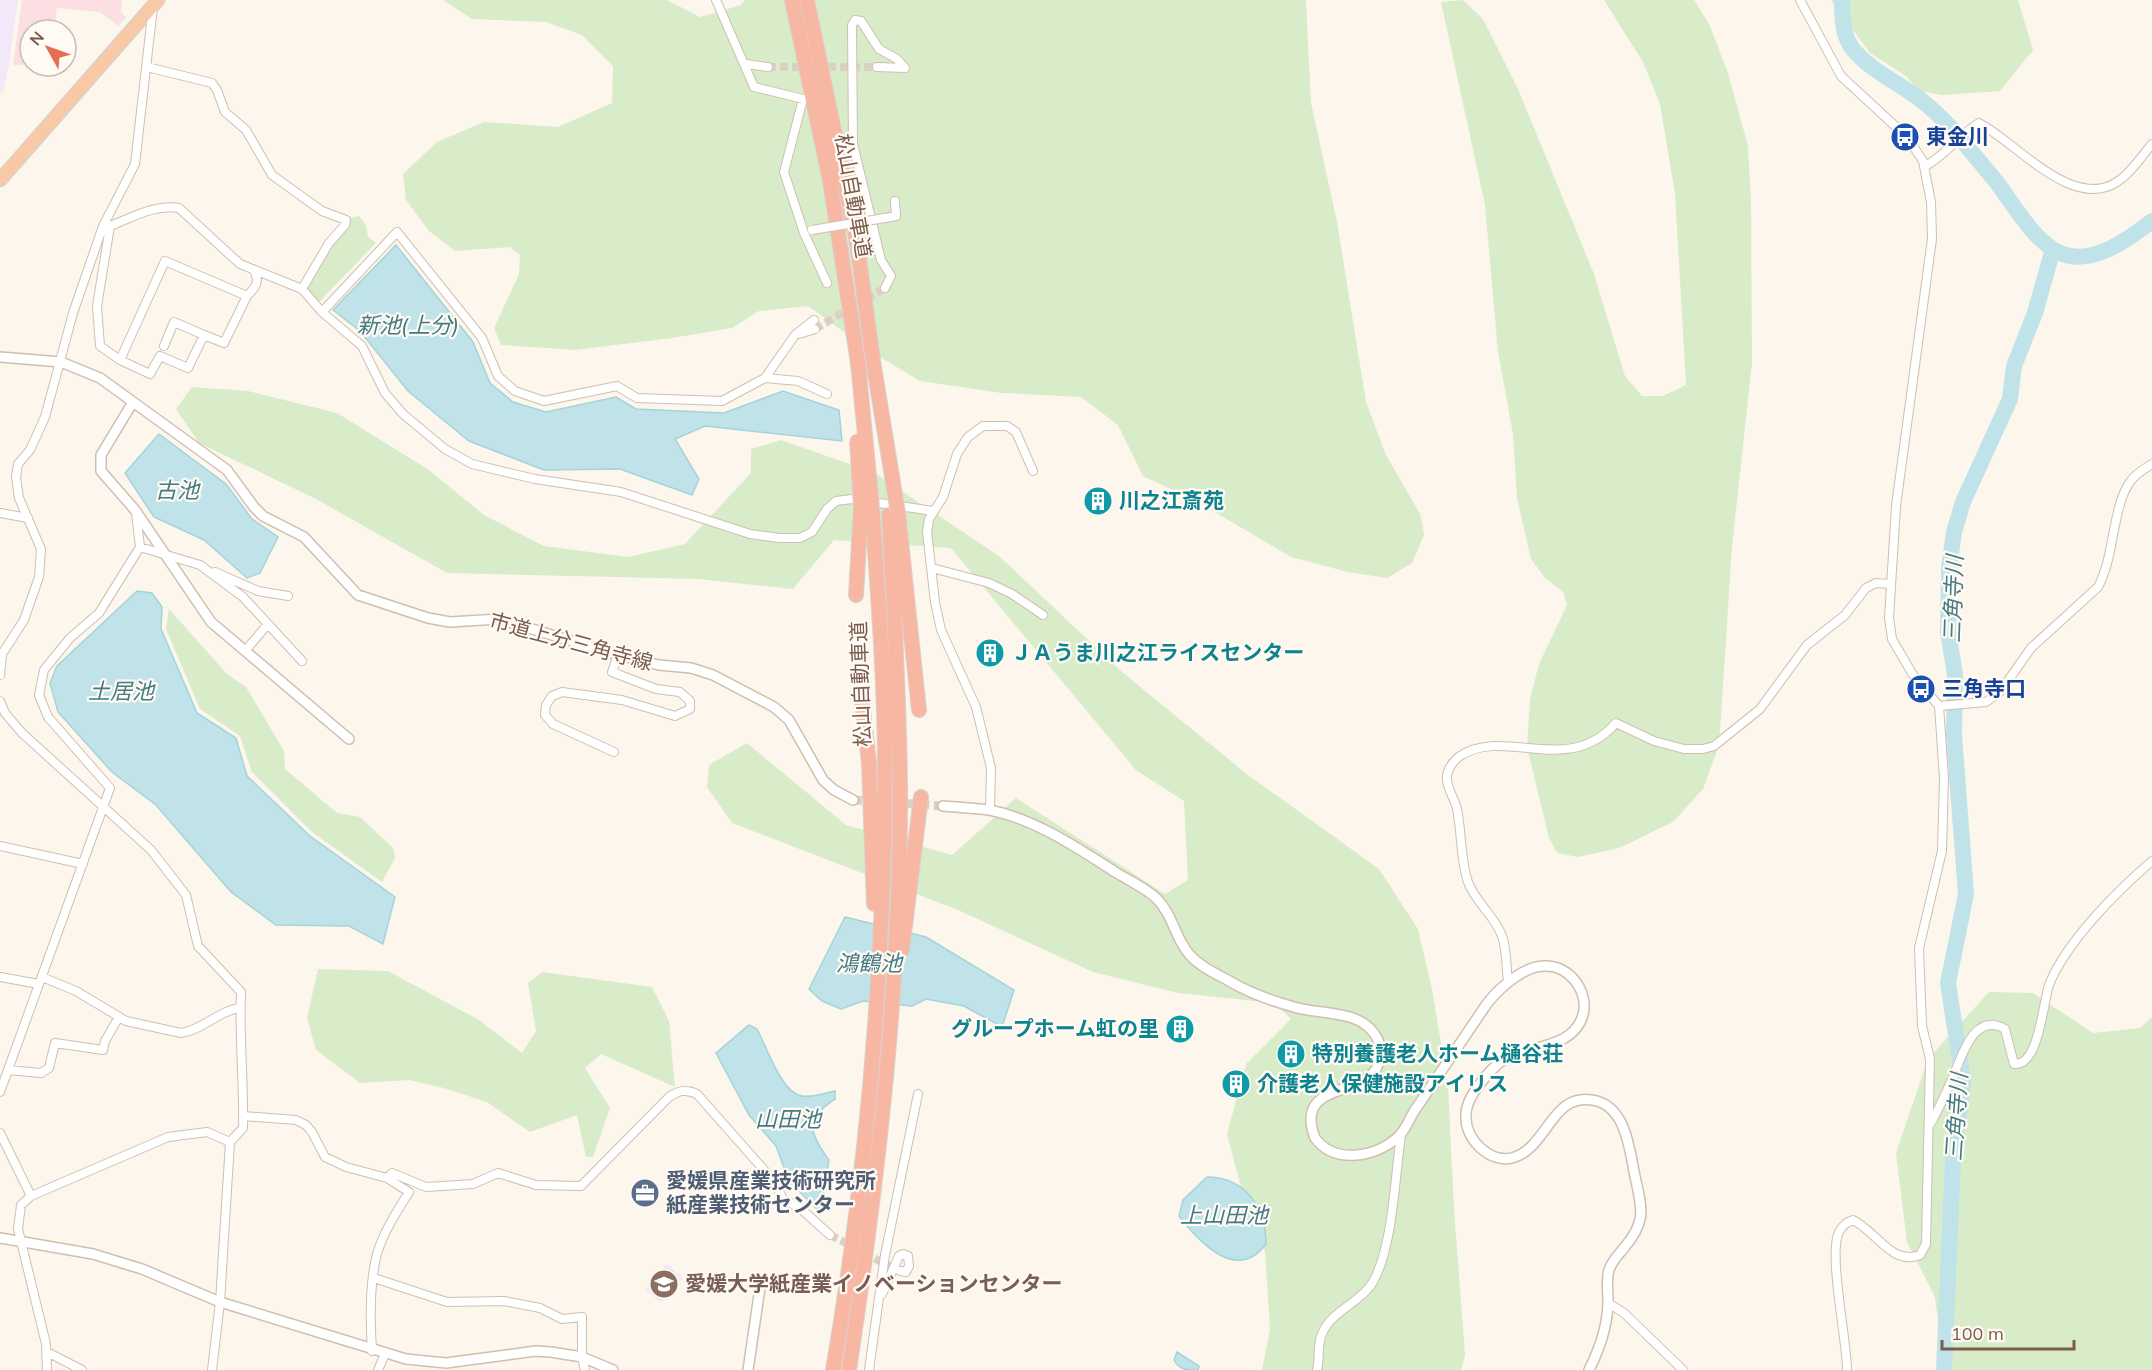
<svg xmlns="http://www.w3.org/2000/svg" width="2152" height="1370" viewBox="0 0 2152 1370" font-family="Mulish,'Noto Sans JP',sans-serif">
<rect width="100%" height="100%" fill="#fdf6ec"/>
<!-- education -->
<path fill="#f3e8fa" d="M0,0h18l-9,64 -6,28h-3z
M667,1264l16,14 -22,25 -16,-14z"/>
<!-- medical -->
<path fill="#fbdfe3" d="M22,0h100l-1,12 5,5 -8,9 -18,-14 -43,-4 -3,22h-24l-7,35h-10z"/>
<!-- green -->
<path fill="#d8ecc9" d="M443,0h224l33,17 41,-12 4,-5h561l5,103 26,119 29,180 19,51 36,63 3,19 -12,28 -25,15 -39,-6 -57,-15 -95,-56 -53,-25 -25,-51 -37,-28 -79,-4 -82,-12 -50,-30 -62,-45 -49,5 -27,17 -60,10 -97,12 -74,-5 -7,-17 25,-54 1,-19 -10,-8 -55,4 -26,-20 -23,-31 -3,-26 34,-32 47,-20 74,5 54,-24 1,-37 -31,-31 -36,-13 -74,-3z
M1463,0l20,19 35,70 76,185 31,102 17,20h21l23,-11 -11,-191 -15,-90 -17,-42 -39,-62h90l15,24 19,49 20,73 3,57 1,160 -20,184 -13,199 -16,43 -30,33 -54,26 -41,9 -21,-4 -8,-15 -22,-91 3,-48 9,-35 28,-59 -4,-13 -18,-14 -14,-19 -14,-61 -4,-64 -15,-82 -13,-147 -44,-203z
M1831,0h187l15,50 -33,41 -57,4 -24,-4 -13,-15 -36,-23z
M359,216l7,9 2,12 8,6 -58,60 -13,-15 42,-69z
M192,387l56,4 89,22 92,57 55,45 60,31 84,11 57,-13 66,-71v-24l30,-9 94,33 124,83 123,116 126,103 131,94 39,60 14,60 16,97 6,123 11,146 -4,15h-199l8,-40 -5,-79 -18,-41 -20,-76 19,-70 45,-45 -17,-16 -96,-10 -85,-21 -135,-62 -226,-87 -25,-36 2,-22 38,-22 99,82 106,30 64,-57 149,96 23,-14 -4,-79 -48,-31 -185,-222 -117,-8 -41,49 -94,-10 -252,-6 -131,-74 -117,-56 -23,-34z
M169,609l58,65 19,13 38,64 1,18 52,44 23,4 34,32 1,9 -13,24 -70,-50 -60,-60 -12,-36 -40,-27 -34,-80z
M318,969l70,2 91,49 43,33 14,-22 -8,-48 14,-11 110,15 17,34 6,66 -74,-33 -16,14 25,40 -17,49h-7l-9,-42 -47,17 -43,-30 -43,-14 -35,-8 -49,3 -44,-33 -9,-32z
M1989,992l44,1 60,40 47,-5 12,-11v353h-208l-9,-73 -28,-55 -11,-89 32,-94z"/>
<!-- water -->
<path fill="#bfe3e8" stroke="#a5d3da" stroke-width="1.5" d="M396,245l77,97 17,41 23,19 33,10 70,-15 20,12 88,4 59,-22 56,19 3,31 -137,-15 -30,13 24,40 -7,16 -72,-26 -76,1 -75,-29 -61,-50 -48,-60 -27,-21z
M159,434l67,50 26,35 26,18 -18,36 -13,5 -43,-38 -50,-23 -29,-44z
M137,591l15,2 10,14 -1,22 36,84 39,25 11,38 63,60 85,61 -12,47 -34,-18 -73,-1 -45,-33 -75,-87 -44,-33 -54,-60 -8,-29 7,-17z
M845,917l81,20 88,53 -12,37 -38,-21 -38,-7 -14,7 -49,-5 -22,8 -19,-8 -13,-12z
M749,1025l8,4c10,18 24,64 45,67 10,2 23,-3 33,-5v8c-31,20 -26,34 -6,61l-8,49h-4l-28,-28 -13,-35 -27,-31 -33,-62z
M1207,1177c38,0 59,31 59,67 -29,39 -66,-1 -87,-28l4,-16z
M1177,1352l22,14 -1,4c-11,0 -19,0 -24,-10z"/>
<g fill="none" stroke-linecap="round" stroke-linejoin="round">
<!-- river -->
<path stroke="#bfe3e8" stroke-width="16" d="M1842,0c0,16 0,34 10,48 17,22 47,35 69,52 26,20 47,48 68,73 22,24 46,77 81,83 29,5 60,-18 82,-35
M1944,1370l9,-211 10,-78 -15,-98 18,-89 -12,-159 1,-61 -7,-42 1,-64 5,-36 9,-30 47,-103 4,-33 21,-53 18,-64"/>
<!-- minor-tunnel -->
<path stroke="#dcd0c4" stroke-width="8" stroke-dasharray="8 4" stroke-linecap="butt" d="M768,67h109
M815,329l70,-41
M830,1235l24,12
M864,1253l35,18"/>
<!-- tertiary-tunnel -->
<path stroke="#dcd0c4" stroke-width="9" stroke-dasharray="9 4.5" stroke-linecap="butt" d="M853,800l90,6"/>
<!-- minor casing -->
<g stroke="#d1beb0" stroke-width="10">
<path id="minor" d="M716,0l38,87 49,12 -19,73 20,61 23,50
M1800,0l41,76 53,49 17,18 12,18 8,41 1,37 -36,267 -7,112 3,21 21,36 26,31 5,72 -2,73 -23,97 3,78 8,33 -4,185 -6,11c-28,11 -43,-23 -67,-35 -6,2 -11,6 -14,12 -11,21 8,108 8,138
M746,64l22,3
M147,67l65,16 5,7 8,22 21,18 26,45 50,36 24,9 -1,5 -16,18 -27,46
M877,67l28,1
M1924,167c21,-11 34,-31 55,-44 38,20 93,88 138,59 14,-9 24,-25 35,-38
M891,217l5,-1 -1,-15
M103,226h7c23,-9 45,-22 69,-18l61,56 62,25 20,23 40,34 23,47 18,21 42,35 27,15 63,15 86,13 129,42 29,4h21l12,-6 15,-23 9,-8 16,-2 81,12
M110,226l-13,80 3,40 20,14 30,14 10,-18 28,12 16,-33 20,8 23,-47
M885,288l6,-12 -10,-16 -28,-116 -1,-119 3,-5 6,1 18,28 18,10 8,9
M322,312l75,-80 85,106 16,38 17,15 29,10 73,-15 20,12 85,3 43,-23 33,3 29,13
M799,334l16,-5
M164,346l10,-24 30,13
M120,360l45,-99 82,35c9,-9 13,-14 7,-26
M765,378l30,-43 19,-15
M0,513l28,5
M136,513l4,34
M932,568l57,15 23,11 31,21
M215,572l43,19 30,5
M245,651l23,-27
M0,675l2,-21 22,-34 15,-43 2,-28 -22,-51 -3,-21 2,-13 12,-14 15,-33 28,-104 30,-87 32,-62 18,-157
M0,701l5,12 17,20 129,117 35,45 12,51 43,46c-2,45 3,90 2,136l-13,14 -10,160 -8,68
M1939,706l47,-4 14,-10 31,-44 67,-61c17,-31 14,-80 32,-105 5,-8 14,-13 22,-18
M614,752l-61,-28 -8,-9 1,-10 6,-9 10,-4 60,8 53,16 15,-7v-8l-10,-9 -24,-3 -44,-17 6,-17
M990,810l1,-42 -15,-61 -35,-77 -6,-28 -8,-70 2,-13 14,-22 14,-43 11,-17 15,-11h24l9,6 17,39
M0,846l83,18
M0,977l39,7
M42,977l34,14 50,30 55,12c22,-3 38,-23 60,-25
M1508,981c-2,-13 -1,-32 -6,-45 -7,-20 -27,-34 -34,-54 -8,-24 -6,-49 -11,-73 -2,-10 -10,-20 -10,-30 -1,-9 7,-19 13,-23 45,-30 107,22 156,-33l38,18 30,8h19l11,-3 46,-37 47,-64 38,-30 21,-27 10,-5 14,1
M8,1070l33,3 8,-5 6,-25 48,7 2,-9 14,-24
M0,1092l110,-304 -62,-71 -9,-22 5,-25 26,-32 29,-25 41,-66 60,18 43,32 59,64
M243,1116l53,4 10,5 6,7 13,25 21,10 41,11 22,14c-12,19 -26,41 -32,62 -8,30 -7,66 -5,97
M1931,1123c8,-15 15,-30 22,-46 9,-21 21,-66 52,-48l9,35c25,3 29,-62 35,-79 17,-43 68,-94 103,-124
M0,1133l31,63
M387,1178l5,-5 34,14 47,-3 25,-11 38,12 45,1 88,-89c10,-7 18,-8 28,-3l75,85 11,20 17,9 30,27
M374,1278l73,24 57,-1 36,7 22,11 20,-2v40l3,13
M882,1294l17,-38 4,-2 5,2 1,10 -3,6 -6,-1
M1608,1303l16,10 59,57
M47,1352l35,18
M47,1370l-1,-26 -28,-115 3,-24 10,-9 137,-59 39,-5 23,10
M378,1370l7,-16
M869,1370l16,-115 33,-161
M1317,1370c3,-12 0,-25 5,-36 9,-24 42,-32 53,-56 18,-36 20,-102 26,-143"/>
</g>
<!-- tertiary casing -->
<g stroke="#d1beb0" stroke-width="12">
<path id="tertiary" d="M0,357l61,5 39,16 127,92 27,37 9,9 41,21 54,58 70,23 22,4 49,-3 119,36 41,10 32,3 22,7 61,32 15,13 34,60 11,10 19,10
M133,402l-32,53v16l34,39 76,112 138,117
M943,806c15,1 31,2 46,4 44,8 89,38 126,62 13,8 31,16 42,27 16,16 18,39 32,55 11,13 28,20 42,28 19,11 41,19 63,25 29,9 69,1 84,33 3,6 3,13 2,18 -6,43 -88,19 -65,80 20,27 61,19 83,-1 8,-7 11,-18 17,-27 22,-33 45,-66 67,-99 11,-18 39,-44 61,-45 26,-2 46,25 40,49 -10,34 -53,30 -78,44 -11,6 -19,17 -26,26 -7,9 -14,22 -13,33 0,22 24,45 46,40 37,-10 39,-69 85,-57 31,9 33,54 39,80 7,31 9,42 -12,67 -6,7 -12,13 -15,22 -3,10 -1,20 -1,31 0,25 -8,47 -19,69
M0,1238l93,16 49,15 78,33 186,57 40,4 90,-12 15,1 31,5 31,13
M748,1370l13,-89"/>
</g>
<!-- trunk casing -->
<g stroke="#dad1cd" stroke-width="15">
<path id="trunk" d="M0,180l158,-180"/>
</g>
<!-- motorway casing -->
<g stroke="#dad1cd" stroke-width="16">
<path id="motorway" d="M792,0l38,181 28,182
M807,0l49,237 18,130
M898,513l21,197
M856,595l5,-88
M862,700l7,63 5,141
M902,950l19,-153
M833,1370c34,-198 51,-400 52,-600 0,-88 -7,-176 -13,-263
M849,1370c29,-193 52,-388 51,-584 -1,-91 -6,-182 -11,-272"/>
</g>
<!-- minor -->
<use href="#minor" stroke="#fff" stroke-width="8"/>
<!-- tertiary -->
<use href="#tertiary" stroke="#fff" stroke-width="9"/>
<!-- trunk -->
<use href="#trunk" stroke="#f9c8a4" stroke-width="12"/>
<!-- motorway -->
<use href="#motorway" stroke="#f7b7a3" stroke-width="14"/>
<!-- minor-bridge casing -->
<g stroke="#d1beb0" stroke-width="10" stroke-linecap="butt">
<path id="minor-bridge" d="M812,230l79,-13"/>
</g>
<!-- motorway-bridge casing -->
<g stroke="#dad1cd" stroke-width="16" stroke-linecap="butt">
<path id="motorway-bridge" d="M858,363l14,144
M874,367l24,146
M857,441l4,66"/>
</g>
<!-- minor-bridge -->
<use href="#minor-bridge" stroke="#fff" stroke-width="8"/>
<!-- motorway-bridge -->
<use href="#motorway-bridge" stroke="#f7b7a3" stroke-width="14"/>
</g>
<!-- icons -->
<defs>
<g id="bus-disc" transform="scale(1.5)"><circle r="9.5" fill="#1a4fb4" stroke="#fffaf3"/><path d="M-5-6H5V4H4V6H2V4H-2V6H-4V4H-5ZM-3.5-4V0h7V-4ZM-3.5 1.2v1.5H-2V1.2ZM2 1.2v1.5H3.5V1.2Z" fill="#fff"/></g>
<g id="building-disc" transform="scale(1.5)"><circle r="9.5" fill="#0f9aa8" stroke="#fffaf3"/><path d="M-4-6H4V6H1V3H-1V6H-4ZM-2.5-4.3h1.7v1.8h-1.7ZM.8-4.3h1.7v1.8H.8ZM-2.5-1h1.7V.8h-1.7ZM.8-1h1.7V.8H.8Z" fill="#fff"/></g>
<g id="office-disc" transform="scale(1.5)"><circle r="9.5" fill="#5c6f8a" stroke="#fffaf3"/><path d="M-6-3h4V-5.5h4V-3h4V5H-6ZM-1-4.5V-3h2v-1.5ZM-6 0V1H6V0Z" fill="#fff"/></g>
<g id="university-disc" transform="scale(1.5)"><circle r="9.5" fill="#8d6e63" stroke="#fffaf3"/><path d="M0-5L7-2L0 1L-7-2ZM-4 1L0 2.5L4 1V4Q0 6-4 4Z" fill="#fff"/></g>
</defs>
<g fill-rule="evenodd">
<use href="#bus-disc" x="1905" y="137"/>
<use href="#building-disc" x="1098" y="501"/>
<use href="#building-disc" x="990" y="653"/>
<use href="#bus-disc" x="1921" y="689"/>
<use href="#building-disc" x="1180" y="1029"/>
<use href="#building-disc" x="1291" y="1054"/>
<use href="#building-disc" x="1236" y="1084"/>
<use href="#office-disc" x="645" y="1193"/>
<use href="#university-disc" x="664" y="1284"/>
</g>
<g text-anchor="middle" stroke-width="4.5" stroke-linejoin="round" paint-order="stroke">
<!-- transit labels -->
<g font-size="21" font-weight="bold" fill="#164399" stroke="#fffaf3" text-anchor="start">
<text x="1926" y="144">東金川</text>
<text x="1942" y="696">三角寺口</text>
</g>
<!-- street labels -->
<g font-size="21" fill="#7a5c4d" stroke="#fffaf3">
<text transform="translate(853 196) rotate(80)" y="7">松山自動車道</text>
<text transform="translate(571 642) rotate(15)" y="7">市道上分三角寺線</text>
<text transform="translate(861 684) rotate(-92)" y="7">松山自動車道</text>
</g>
<!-- culture labels -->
<g font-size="21" font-weight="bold" fill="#0d838f" stroke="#fffaf3" text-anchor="start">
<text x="1119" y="508">川之江斎苑</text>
<text x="1011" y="660">ＪＡうま川之江ライスセンター</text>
<text x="1159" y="1036" text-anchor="end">グループホーム虹の里</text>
<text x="1312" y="1061">特別養護老人ホーム樋谷荘</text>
<text x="1257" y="1091">介護老人保健施設アイリス</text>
</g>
<!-- service labels -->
<g font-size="21" font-weight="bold" fill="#4e5e75" stroke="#fffaf3" text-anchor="start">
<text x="666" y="1188">愛媛県産業技術研究所<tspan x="666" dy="24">紙産業技術センター</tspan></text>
</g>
<!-- education labels -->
<g font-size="21" font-weight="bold" fill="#785e54" stroke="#fffaf3" text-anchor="start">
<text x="685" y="1291">愛媛大学紙産業イノベーションセンター</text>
</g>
<!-- water labels -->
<g font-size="22" font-style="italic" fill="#437c86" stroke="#fffaf3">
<text x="408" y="333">新池(上分)</text>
<text x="177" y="498">古池</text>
<text transform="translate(1953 599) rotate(-88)" y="8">三角寺川</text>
<text x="121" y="699">土居池</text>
<text x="869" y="971">鴻鶴池</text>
<text transform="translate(1956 1117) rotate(-86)" y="8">三角寺川</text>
<text x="788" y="1127">山田池</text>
<text x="1224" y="1223">上山田池</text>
</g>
</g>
<!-- north arrow -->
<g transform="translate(48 48) rotate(310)"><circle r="28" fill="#fffaf3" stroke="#cabbb1" stroke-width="1.5"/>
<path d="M0-4.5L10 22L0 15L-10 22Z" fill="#e76f51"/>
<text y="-9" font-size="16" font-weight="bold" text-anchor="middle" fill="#7a5c4d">N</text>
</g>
<!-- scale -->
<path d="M1942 1340v9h132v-9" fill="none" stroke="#7a5c4d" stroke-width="3"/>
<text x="1951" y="1340" font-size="18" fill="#7a5c4d" stroke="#fffaf3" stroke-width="4.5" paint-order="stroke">100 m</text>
</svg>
